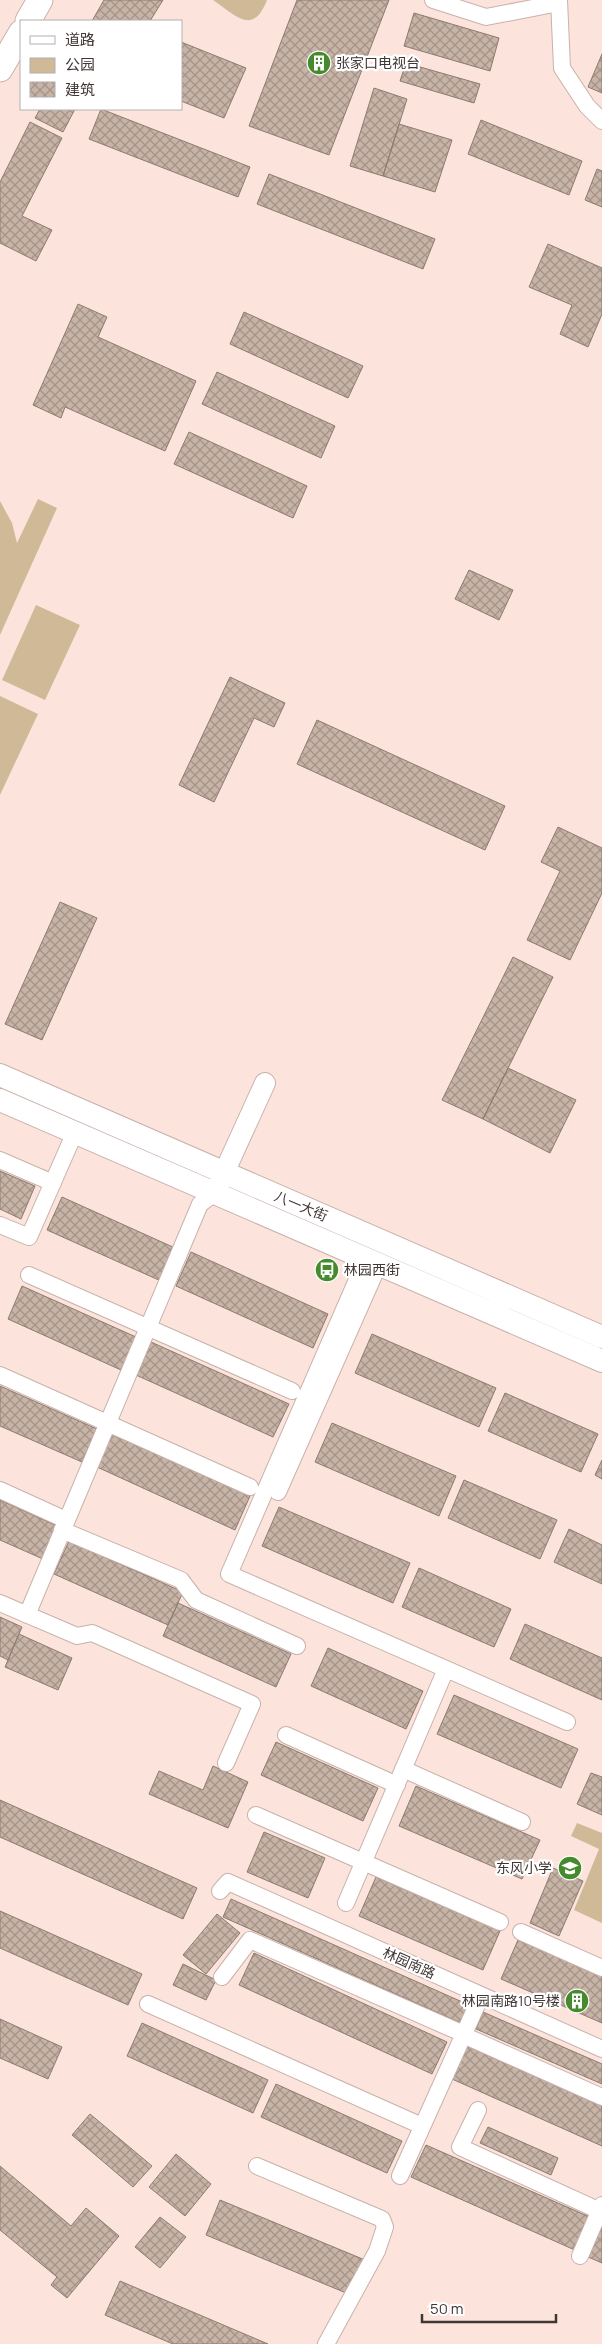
<svg xmlns="http://www.w3.org/2000/svg" width="602" height="2344" viewBox="0 0 602 2344" font-family="Manrope,'Noto Sans SC',sans-serif">
<defs>
<pattern id="building-cross-hatch" width="8" height="8" patternUnits="userSpaceOnUse" patternTransform="scale(1.25)"><rect width="8" height="8" fill="#c7b4a7"/><path d="M0 0l8 8M0 8l8-8" fill="none" stroke="#a39389"/></pattern>
</defs>
<rect width="100%" height="100%" fill="#fce4dd"/>
<!-- green -->
<path fill="#d0b997" d="M213,0h54c-14,36 -31,16 -54,0z
M38,499l19,9 -57,127v-134l12,22 5,20z
M36,605l44,20 -35,75 -43,-20z
M0,696l38,18 -38,81z
M577,1823l25,10v90l-28,-13 25,-61 -28,-13z"/>
<!-- building -->
<path fill="url(#building-cross-hatch)" stroke="#8d7b6f" d="M104,0h59l-13,21h-58z
M297,0h92l-60,155 -80,-29z
M414,13l85,25 -9,33 -86,-25z
M181,42l65,26 -22,50 -43,-17z
M602,54v39l-14,-6z
M406,63l74,21 -6,19 -74,-22z
M374,88l33,11 -24,77 -33,-10z
M40,109h35l-12,23 -28,-14z
M101,109l149,58 -12,30 -149,-58z
M481,120l101,41 -13,34 -101,-41z
M30,122l32,16 -40,78 30,14 -16,31 -36,-18v-61z
M399,124l53,16 -17,52 -52,-16z
M597,169l5,2v36l-17,-7z
M269,174l166,65 -12,30 -166,-65z
M548,244l54,24v46l-14,33 -28,-13 12,-29 -43,-18z
M78,304l29,13 -9,20 98,44 -31,70 -100,-44 -4,11 -28,-13z
M244,312l119,54 -15,32 -118,-54z
M217,372l118,54 -14,32 -119,-54z
M189,432l118,54 -14,32 -119,-54z
M469,570l44,20 -14,30 -44,-21z
M230,677l55,26 -11,24 -20,-9 -40,84 -35,-17z
M317,720l188,86 -20,44 -188,-86z
M558,827l44,21v45l-32,67 -43,-20 33,-69 -19,-9z
M60,902l37,16 -55,122 -37,-16z
M513,957l40,20 -70,142 -41,-19z
M508,1068l68,32 -26,53 -67,-34z
M0,1171l35,15 -14,33 -21,-10z
M62,1197l113,51 -14,33 -114,-51z
M191,1252l137,62 -15,34 -137,-62z
M22,1286l114,51 -15,33 -113,-51z
M372,1334l124,54 -17,39 -124,-54z
M151,1342l138,62 -16,33 -137,-62z
M0,1386l97,43 -15,33 -82,-36z
M505,1393l93,41 -17,38 -93,-41z
M332,1423l124,53 -17,40 -124,-54z
M112,1434l138,62 -15,34 -138,-63z
M602,1460v19l-7,-4z
M464,1480l93,40 -17,39 -92,-41z
M0,1500l57,26 -14,33 -43,-19z
M279,1507l131,56 -17,40 -131,-57z
M569,1529l33,16v39l-48,-22z
M69,1541l114,51 -15,33 -114,-51z
M419,1568l92,41 -17,38 -92,-40z
M178,1603l113,51 -15,33 -113,-51z
M0,1617l22,10 -14,33 -8,-4z
M525,1624l77,34v42l-92,-41z
M19,1634l53,24 -14,32 -53,-23z
M328,1648l95,43 -17,38 -95,-43z
M454,1695l124,54 -17,39 -124,-54z
M276,1742l102,46 -15,33 -102,-46z
M213,1766l35,16 -20,46 -79,-34 10,-23 44,19z
M591,1773l11,4v38l-25,-11z
M416,1786l124,54 -18,39 -123,-53z
M0,1800l197,88 -14,31 -183,-82z
M264,1832l61,26 -17,40 -61,-26z
M553,1868l30,13 -24,55 -29,-13z
M376,1877l124,54 -17,39 -124,-54z
M231,1899l238,106 -8,18 -238,-106z
M0,1911l142,63 -14,31 -128,-57z
M217,1914l23,19 -34,41 -23,-19z
M518,1940l84,36v47l-101,-44z
M254,1953l193,89 -15,32 -193,-89z
M183,1964l33,16 -10,20 -33,-15z
M483,2012l119,52v20l-126,-55z
M0,2019l62,28 -14,32 -48,-21z
M142,2023l126,57 -15,33 -126,-57z
M467,2046l135,60v40l-150,-67z
M276,2084l126,57 -15,32 -126,-56z
M90,2114l62,52 -19,21 -61,-52z
M488,2127l70,31 -7,17 -71,-32z
M426,2145l166,73 -15,33 -166,-74z
M176,2154l35,30 -26,32 -36,-29z
M0,2166l71,60 15,-18 33,28 -52,62 -16,-13 6,-8 -57,-47z
M220,2200l145,60 -14,35 -145,-60z
M160,2217l26,20 -26,31 -25,-21z
M602,2220v43l-16,-7z
M120,2281l148,63h-95l-68,-29z"/>
<g fill="none" stroke-linecap="round" stroke-linejoin="round">
<!-- minor casing -->
<g stroke="#c9b1ab" stroke-width="18">
<path id="minor" d="M433,0l53,17 73,-14
M559,0l3,68 25,38 15,15
M0,1160l53,23
M0,1225l29,12 46,-105
M366,1259l-137,315 338,148
M29,1275l263,116
M0,1375l250,112
M0,1490l66,30
M278,1492l101,-228
M62,1530l119,50 15,20 101,46
M0,1603l77,33 15,-3 160,71 -26,59
M27,1615l173,-411 15,-11
M286,1735l111,50
M403,1769l119,53
M256,1815l244,107
M220,1891l8,-9 374,167
M346,1903l100,-234
M521,1932l81,36
M222,1977l28,-37 214,94
M148,2004l274,122
M472,2039l130,58
M478,2110l-18,37 140,64
M257,2166l125,53 3,8 -8,24 -51,93
M400,2176l81,-180
M580,2256l22,-51"/>
</g>
<!-- tertiary casing -->
<g stroke="#c9b1ab" stroke-width="22">
<path id="tertiary" d="M218,1186l47,-103"/>
</g>
<!-- secondary casing -->
<g stroke="#c9b1ab" stroke-width="24">
<path id="secondary" d="M0,1075l602,262
M0,1100l602,261"/>
</g>
<!-- primary casing -->
<g stroke="#c9b1ab" stroke-width="27">
<path id="primary" d="M28,21l12,-21
M0,69l21,-36"/>
</g>
<!-- minor -->
<use href="#minor" stroke="#fff" stroke-width="16"/>
<!-- tertiary -->
<use href="#tertiary" stroke="#fff" stroke-width="20"/>
<!-- secondary -->
<use href="#secondary" stroke="#fff" stroke-width="22"/>
<!-- primary -->
<use href="#primary" stroke="#fff" stroke-width="25"/>
</g>
<!-- icons -->
<defs>
<g id="building-disc" transform="scale(1.25)"><circle r="9.5" fill="#478a2d" stroke="#fff"/><path d="M-4-6H4V6H1V3H-1V6H-4ZM-2.5-4.3h1.7v1.8h-1.7ZM.8-4.3h1.7v1.8H.8ZM-2.5-1h1.7V.8h-1.7ZM.8-1h1.7V.8H.8Z" fill="#fff"/></g>
<g id="bus-disc" transform="scale(1.25)"><circle r="9.5" fill="#478a2d" stroke="#fff"/><path d="M-5-6H5V4H4V6H2V4H-2V6H-4V4H-5ZM-3.5-4V0h7V-4ZM-3.5 1.2v1.5H-2V1.2ZM2 1.2v1.5H3.5V1.2Z" fill="#fff"/></g>
<g id="school-disc" transform="scale(1.25)"><circle r="9.5" fill="#478a2d" stroke="#fff"/><path d="M0-5L7-2L0 1L-7-2ZM-4 1L0 2.5L4 1V4Q0 6-4 4Z" fill="#fff"/></g>
</defs>
<g fill-rule="evenodd">
<use href="#building-disc" x="319" y="63"/>
<use href="#bus-disc" x="327" y="1270"/>
<use href="#school-disc" x="570" y="1868"/>
<use href="#building-disc" x="577" y="2001"/>
</g>
<g text-anchor="middle" stroke-width="4.5" stroke-linejoin="round" paint-order="stroke">
<!-- poi labels -->
<g font-size="14" fill="#403634" stroke="#fff" text-anchor="start">
<text x="336" y="68">张家口电视台</text>
<text x="344" y="1275">林园西街</text>
<text x="552" y="1873" text-anchor="end">东风小学</text>
<text x="560" y="2006" text-anchor="end">林园南路10号楼</text>
</g>
<!-- street labels -->
<g font-size="14" fill="#403634" stroke="#fff">
<text transform="translate(301 1206) rotate(23)" y="5">八一大街</text>
<text transform="translate(409 1963) rotate(24)" y="5">林园南路</text>
</g>
</g>
<!-- legend -->
<rect x="20" y="20" width="162" height="90" fill="#ffffff" stroke="#b3afae"/>
<rect x="30" y="36" width="25" height="8" fill="#ffffff" stroke="#b3afae"/>
<text x="65" y="45" font-size="15" fill="#403634">道路</text>
<rect x="30" y="58" width="25" height="15" fill="#d0b997" stroke="#b3afae"/>
<text x="65" y="70" font-size="15" fill="#403634">公园</text>
<rect x="30" y="82" width="25" height="15" fill="url(#building-cross-hatch)" stroke="#b3afae"/>
<text x="65" y="95" font-size="15" fill="#403634">建筑</text>
<!-- scale -->
<path d="M422 2314v8h134v-8" fill="none" stroke="#403634" stroke-width="2.5"/>
<text x="430" y="2314" font-size="15" fill="#403634" stroke="#ffffff" stroke-width="4" paint-order="stroke">50 m</text>
</svg>
